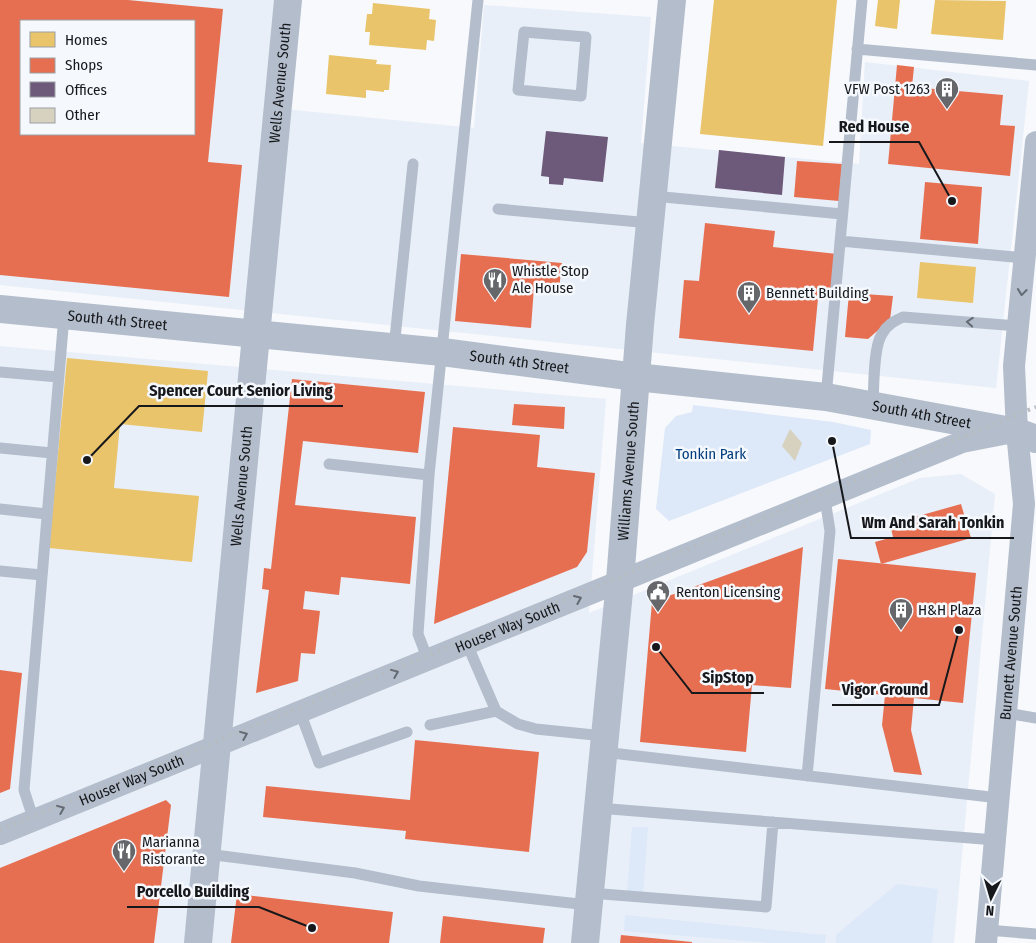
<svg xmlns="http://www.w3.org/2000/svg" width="1036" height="943" viewBox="0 0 1036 943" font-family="'Fira Sans Condensed',sans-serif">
<rect width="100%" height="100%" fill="#f7f9fc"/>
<!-- built -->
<path fill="#e8eff8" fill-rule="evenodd" d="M0,0h274l-10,107 210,21 10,-123 167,12 -10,126 218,21 6,-102 164,19 -33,307 -996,-103zM21,21h173v113h-173z
M0,346l606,53 -17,214 331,-135 41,-4 34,20 -41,449h-954z"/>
<!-- green -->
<path fill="#dde8f9" d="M693,405l140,17 38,8 -1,14 -201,77 -13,-12 9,-81 11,-12 16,-4z
M632,827h16l-5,68 -16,-2z
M897,884l41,5 -6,54h-96v-8z
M625,915l201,20 -1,8h-55l-146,-12z"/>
<!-- homes -->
<path fill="#e9c46a" d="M714,0h123l-14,146 -123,-12z
M878,0h22l-3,29 -22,-3z
M935,0l71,1 -3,39 -72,-6z
M373,3l57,6 -1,10 7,1 -2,21 -7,-1 -1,10 -57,-5 1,-13h-5l2,-18h5z
M329,55l48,5 -1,4 15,1 -2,25h-5v2l-18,-2v8l-40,-4z
M920,262l56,5 -3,36 -56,-5z
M67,358l141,13 -6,61 -82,-8 -6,64 85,8 -7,66 -143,-14z"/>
<!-- shops -->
<path fill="#e76f51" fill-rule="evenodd" d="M0,0h128l95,9 -15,153 34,3 -13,132 -229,-22zM21,21h173v113h-173z
M897,65l17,2 -2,20 91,8 -3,30 15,1 -5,50 -122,-12z
M797,161l45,3 -3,37 -45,-4z
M925,182l57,5 -4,57 -58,-5z
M705,223l70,8 -2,16 64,7 -3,35 -15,-1 -6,63 -134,-13 5,-58 15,1z
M461,254l101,9 -3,26 -25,-2 -3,41 -76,-7z
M849,293l44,3 -3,24 -22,19 -23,-2z
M292,379l133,13 -7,61 -115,-12 -8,64 121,12 -6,67 -69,-7 -2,18 -34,-4 -2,18 17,2 -5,43 -14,-1 -3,28 -42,12 13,-103 -7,-1 2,-21 7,1z
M514,404l51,3 -1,22 -52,-4z
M453,427l87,8 -3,32 58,6 -8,79 -10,15 -143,57z
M961,504l10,34 -90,26 -6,-22 18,-5 -3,-13z
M803,547l-12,141 -39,-3 -6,67 -106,-10 12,-140z
M838,559l138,14 -13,130 -49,-5 -3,32 11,45 -28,-3 -12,-47 3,-30 -60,-6z
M0,670l22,3 -12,116 -10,4z
M415,740l124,12 -10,100 -124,-13 1,-8 -143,-14 3,-31 144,14z
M166,800l5,5 -17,138h-154v-75z
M237,894l156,18 -4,31h-158z
M443,916l102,12 -2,15h-103z
M621,935l71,7v1h-72z"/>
<!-- offices -->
<path fill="#6d597a" d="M546,131l62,6 -5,45 -39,-4 -1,7 -14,-1v-7l-8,-1z
M719,150l66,7 -3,38 -67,-7z"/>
<!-- building -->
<path fill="#d7d2c0" d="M790,429l12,14 -7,18 -13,-15z"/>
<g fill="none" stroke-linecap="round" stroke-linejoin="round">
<!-- service -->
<path stroke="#b3bdcb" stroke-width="11" d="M524,32l62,5 -5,59 -63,-6z
M857,49l179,16
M653,196l189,18
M498,209l152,14
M840,241l185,17
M394,348l19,-184
M0,372l58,5
M826,397l36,-397
M873,405c1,-17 0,-58 9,-71 5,-9 12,-13 21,-17l116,9
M0,448l52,5
M329,464l100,11
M0,509l47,5
M0,571l42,4
M467,644l29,67 22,13 18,5 68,7
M428,660l-10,-26 11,-159 49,-475
M300,712l19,51 88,-31
M1006,713l30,5
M430,725l66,-14
M603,752l396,46
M807,776l23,-245 -5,-32
M598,808l397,32
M34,821l-10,-31 40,-474
M207,854l148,19 64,13 169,19
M590,893l176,14 7,-85
M987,930l49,4"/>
<!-- minor -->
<g stroke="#b3bdcb" stroke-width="22">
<path id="s1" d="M0,834l962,-392 46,-9"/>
<path id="s2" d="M986,943l38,-439 -7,-72 -3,-66 22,-224"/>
</g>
<!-- tertiary -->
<g stroke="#b3bdcb" stroke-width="28">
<path id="s3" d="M0,309l442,43 194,25 190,20 191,35 19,7"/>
<path id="s4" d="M198,943l90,-943"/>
<path id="s5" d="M585,943l35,-362 20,-256 32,-325"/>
</g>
<!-- rail -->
<path stroke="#b6bcc2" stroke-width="4" stroke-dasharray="2.5 5" stroke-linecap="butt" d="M0,830l1036,-423"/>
</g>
<!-- one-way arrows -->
<defs><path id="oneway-chevron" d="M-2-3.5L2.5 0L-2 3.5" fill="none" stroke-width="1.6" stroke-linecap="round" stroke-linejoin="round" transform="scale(1.25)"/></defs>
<g stroke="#646a73">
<use href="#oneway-chevron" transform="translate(1022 292) rotate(96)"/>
<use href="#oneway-chevron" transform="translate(970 322) rotate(-176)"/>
<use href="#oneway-chevron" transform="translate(578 599) rotate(-23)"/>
<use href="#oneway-chevron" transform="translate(395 673) rotate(-22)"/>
<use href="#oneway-chevron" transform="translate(244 735) rotate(-22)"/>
<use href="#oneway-chevron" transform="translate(61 809) rotate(-22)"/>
</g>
<!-- icons -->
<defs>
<g id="building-pin" transform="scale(1.25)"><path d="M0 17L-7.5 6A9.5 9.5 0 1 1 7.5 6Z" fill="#65676a" stroke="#f5f9fe"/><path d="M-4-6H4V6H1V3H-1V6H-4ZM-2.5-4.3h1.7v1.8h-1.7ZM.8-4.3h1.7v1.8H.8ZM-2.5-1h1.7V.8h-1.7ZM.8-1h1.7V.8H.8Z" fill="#fff"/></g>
<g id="restaurant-pin" transform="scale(1.25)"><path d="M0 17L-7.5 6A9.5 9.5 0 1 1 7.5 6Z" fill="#65676a" stroke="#f5f9fe"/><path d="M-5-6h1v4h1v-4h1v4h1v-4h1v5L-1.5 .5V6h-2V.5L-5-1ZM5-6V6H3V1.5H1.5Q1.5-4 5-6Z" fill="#fff"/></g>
<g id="civic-pin" transform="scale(1.25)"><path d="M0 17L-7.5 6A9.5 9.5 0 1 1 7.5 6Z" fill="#65676a" stroke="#f5f9fe"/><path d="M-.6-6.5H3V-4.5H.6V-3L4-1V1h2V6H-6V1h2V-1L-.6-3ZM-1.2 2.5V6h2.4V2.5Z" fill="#fff"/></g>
</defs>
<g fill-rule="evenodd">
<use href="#building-pin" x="947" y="89"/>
<use href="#restaurant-pin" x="495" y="280"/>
<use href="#building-pin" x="749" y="293"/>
<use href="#civic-pin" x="658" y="592"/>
<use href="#building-pin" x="901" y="610"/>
<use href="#restaurant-pin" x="124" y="851"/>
</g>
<g text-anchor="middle" stroke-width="5" stroke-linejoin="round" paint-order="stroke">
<!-- street labels -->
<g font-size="15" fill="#16181b" stroke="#f5f9fe">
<text dy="5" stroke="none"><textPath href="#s4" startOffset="864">Wells Avenue South</textPath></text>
<text dy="5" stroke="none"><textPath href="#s3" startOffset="118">South 4th Street</textPath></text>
<text dy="5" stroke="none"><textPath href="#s3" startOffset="522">South 4th Street</textPath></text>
<text dy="5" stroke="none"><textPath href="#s3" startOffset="928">South 4th Street</textPath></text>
<text dy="5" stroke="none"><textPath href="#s5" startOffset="474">Williams Avenue South</textPath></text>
<text dy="5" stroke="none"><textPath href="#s4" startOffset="459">Wells Avenue South</textPath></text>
<text dy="5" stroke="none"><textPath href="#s1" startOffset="548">Houser Way South</textPath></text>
<text dy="5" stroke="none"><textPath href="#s2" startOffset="291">Burnett Avenue South</textPath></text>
<text dy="5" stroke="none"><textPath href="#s1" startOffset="142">Houser Way South</textPath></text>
</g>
<!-- poi labels -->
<g font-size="15" fill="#16181b" stroke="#f5f9fe" text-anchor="start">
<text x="930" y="94" text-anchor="end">VFW Post 1263</text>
<text x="512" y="276">Whistle Stop<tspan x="512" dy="17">Ale House</tspan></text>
<text x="766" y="298">Bennett Building</text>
<text x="676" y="597">Renton Licensing</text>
<text x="918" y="615">H&amp;H Plaza</text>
<text x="142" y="847">Marianna<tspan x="142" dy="17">Ristorante</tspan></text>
</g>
<!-- park labels -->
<g font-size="15" fill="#003c7e" stroke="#f5f9fe">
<text x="711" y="459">Tonkin Park</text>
</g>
</g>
<!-- callouts -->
<path fill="none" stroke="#16181b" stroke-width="2" d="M952 201L919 142H829M87 460L139 406H343M832 441L851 538H1014M656 647L692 693H764M959 630L939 705H832M312 928L259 907H127"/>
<g fill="#16181b" stroke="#f5f9fe" stroke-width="2">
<circle cx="952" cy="201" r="5"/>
<circle cx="87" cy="460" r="5"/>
<circle cx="832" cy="441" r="5"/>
<circle cx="656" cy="647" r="5"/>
<circle cx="959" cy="630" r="5"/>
<circle cx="312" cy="928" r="5"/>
</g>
<g font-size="16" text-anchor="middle" font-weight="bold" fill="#16181b" stroke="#f5f9fe" stroke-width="5" stroke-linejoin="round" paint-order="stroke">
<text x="874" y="132">Red House</text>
<text x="241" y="396">Spencer Court Senior Living</text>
<text x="933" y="528">Wm And Sarah Tonkin</text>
<text x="728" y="683">SipStop</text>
<text x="885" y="695">Vigor Ground</text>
<text x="193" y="897">Porcello Building</text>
</g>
<!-- legend -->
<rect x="20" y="20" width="175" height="115" fill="#f5f9fe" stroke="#9c9fa3"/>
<rect x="30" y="32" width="25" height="15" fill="#e9c46a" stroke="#9c9fa3"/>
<text x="65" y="45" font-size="15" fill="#16181b">Homes</text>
<rect x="30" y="58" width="25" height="15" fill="#e76f51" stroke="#9c9fa3"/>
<text x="65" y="70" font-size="15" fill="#16181b">Shops</text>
<rect x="30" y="82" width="25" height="15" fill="#6d597a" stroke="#9c9fa3"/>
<text x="65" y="95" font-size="15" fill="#16181b">Offices</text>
<rect x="30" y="108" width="25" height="15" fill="#d7d2c0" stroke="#9c9fa3"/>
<text x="65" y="120" font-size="15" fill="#16181b">Other</text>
<!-- north arrow -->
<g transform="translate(991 898) rotate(185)" stroke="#f5f9fe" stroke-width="4" paint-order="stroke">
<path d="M0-4L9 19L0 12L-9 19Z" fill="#16181b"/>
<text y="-8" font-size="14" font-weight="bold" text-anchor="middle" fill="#16181b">N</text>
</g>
</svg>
